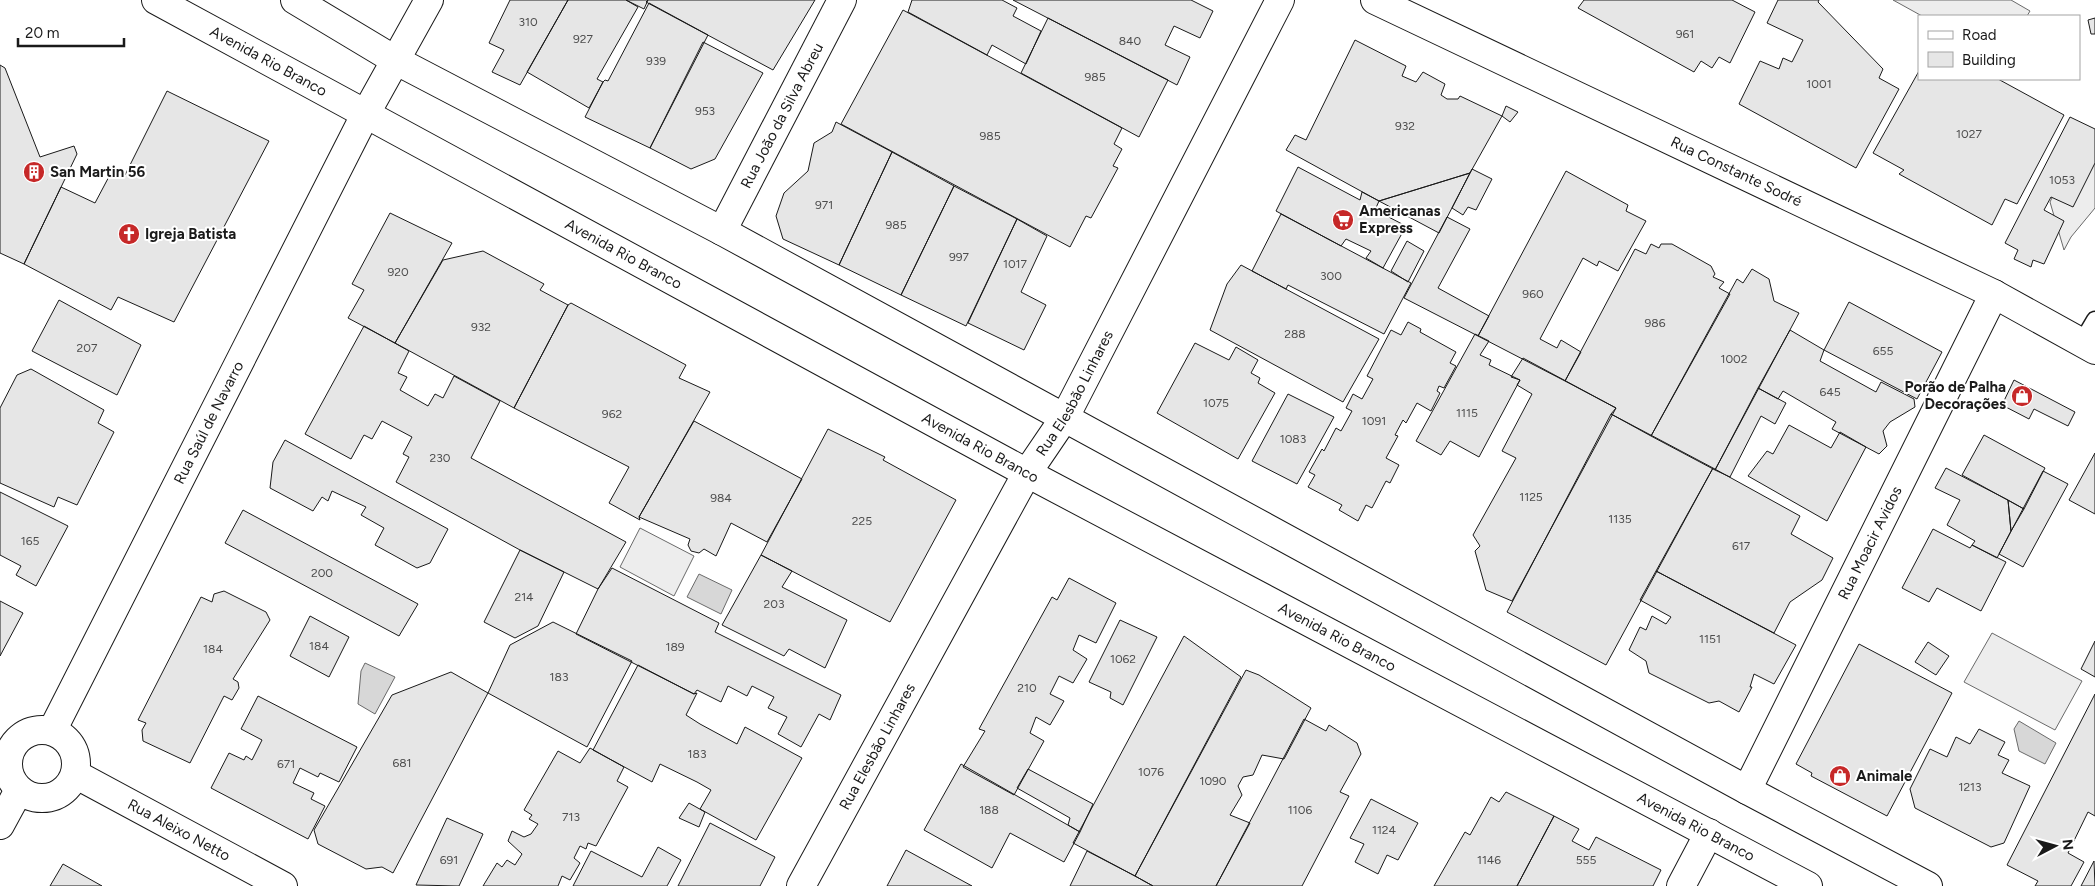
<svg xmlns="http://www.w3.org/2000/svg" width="2095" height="886" viewBox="0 0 2095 886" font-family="Figtree,sans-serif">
<rect width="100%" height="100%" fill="#fff"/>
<!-- built -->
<path fill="#ededed" stroke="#6a6a6a" d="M1893,0h118l19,11 -3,5h-105z
M2095,150v58l-24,29 -7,13 -14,-48 8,-17z
M640,528l54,28 -20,40 -54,-29z
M1992,633l90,48 -27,49 -91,-48z"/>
<!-- water -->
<path fill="#d7d7d7" stroke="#6a6a6a" d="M699,574l33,16 -11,24 -34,-17z
M365,663l30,14 -20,37 -17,-10 3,-33z
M2019,721l37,22 -11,21 -26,-13 -5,-22z"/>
<!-- building -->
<path fill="#e6e6e6" stroke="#1a1a1a" d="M510,0h58l-48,85 -28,-13 12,-22 -15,-7z
M568,0h58l12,7 -41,72 6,3 -14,26 -62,-36z
M626,0h22l-4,9z
M648,0h167l-42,70 -127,-68z
M912,0h90l15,8 -4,8 28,15 -15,33 -34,-19 -5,10 -79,-43z
M1013,0h178l22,11 -13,27 -26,-12 -9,19 25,12 -13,28z
M1584,0h148l23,12 -25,51 -11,-6 -7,11 -11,-7 -7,11 -116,-64z
M1778,0h41l-1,2 65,67 -4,9 20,11 -43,79 -117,-64 21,-43 19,8 4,-11 9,4 11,-22 -36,-17z
M649,3l59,32 -58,113 -65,-31 18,-35 2,-2 3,1z
M903,10l219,118 -8,16 8,5 -9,17 5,2 -27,50 -5,-2 -16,31 -229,-123z
M1048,18l120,62 -29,57 -118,-64z
M2095,18v16h-4l-3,-14z
M1355,40l51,26 -4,10 14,6 7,-10 22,12 -4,11 6,4h11l2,-3 42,20 -32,57 -91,28 -93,-51 9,-15 11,5z
M703,42l60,31 -48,86 -24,10 -41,-21z
M0,65l5,3 35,89 34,-11 3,8 -53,110 -24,-11z
M1919,71v8h79l66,36 -47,89 -12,-5 -13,26 -93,-51 5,-4 -31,-17z
M167,91l102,50 -95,181 -56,-25 -7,13 -87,-46 37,-77 34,16 18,-34 12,6z
M1506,106l12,6 -8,10 -8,-6z
M2070,117l25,12v34l-22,44 -22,-10 -7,13 20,11 -20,43 -11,-4 -2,7 -17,-8 4,-9 -13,-7z
M836,122l56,30 -53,113 -56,-26 -7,-23 8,-23 24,-22 6,-28 18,-11z
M892,152l62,34 -53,109 -62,-30z
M1298,167l62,33 2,-8 17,9 -4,9 31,16 -23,42 -17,-10 5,-7 -25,-12 -5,7 -65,-35z
M1472,169l20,10 -16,31 -8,-3 -5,8 -11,-7z
M1566,171l62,34 -2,6 20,10 -28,50 -19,-10 -2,5 -14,-8 -43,81 17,9 4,-8 20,12 -16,29 -87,-45z
M1470,173l-31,60 -60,-32z
M954,186l63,33 -51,107 -65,-31z
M390,213l62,30 -57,100 -47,-25 16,-28 -12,-6z
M1281,214l130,69 -27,51 -96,-49 -2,4 -34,-18z
M1447,217l23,12 -32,59 51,28 -11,20 -74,-38z
M1017,219l30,17 -26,56 25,13 -22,45 -56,-27z
M1407,241l17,10 -16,31 -17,-11z
M1651,244l8,4 2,-4h11l39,22 4,8 -2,3 11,5 -5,6 11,6 -79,142 -40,-22 5,-6 -51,-27 70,-132 11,5z
M483,251l61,33 -4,6 28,15 -54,103 -119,-65 48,-83z
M1241,265l138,74 -36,63 -133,-72 17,-46z
M1752,269l17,10 5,22 25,12 -84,157 -64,-34 86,-157 6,4z
M59,300l82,45 -24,50 -85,-44z
M1849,302l93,50 -25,47 -93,-49z
M571,303l115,62 -7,13 31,14 -71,125 1,3 -31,-17 20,-36 -115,-59 54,-103z
M1408,322l13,7 -1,3 36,20 -6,11 6,3 -12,22 -5,-2 -2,5 3,2 -9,18 -14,-8 -11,20 -3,-3 -8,15 3,1 -12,22 13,7 -9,18 -4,-2 -14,27 -6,-3 -8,16 -19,-11 3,-5 -34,-18 7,-12 -6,-3 13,-23 2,2 12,-23 5,3 11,-20 -6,-3 7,-14 9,5 11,-20 -6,-3 24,-46 10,5z
M364,326l45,25 -11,22 9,4 -7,13 28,16 7,-12 8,4 11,-22 46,25 -29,57 155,84 -28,47 -78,-39 -124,-68 13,-25 -6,-3 9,-17 -30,-16 -10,18 -8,-4 -13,24 -46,-25z
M1790,330l34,20 -4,11 56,31 5,-10 33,17 1,8 -25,15 -7,9 4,15 -8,8 -47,-25 4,-7 -53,-31 -5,8 -20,-11z
M1475,334l14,7 -9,14 11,5 -2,5 31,15 -41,77 -29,-16 -9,14 -25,-14z
M1195,343l34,17 7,-13 22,13 -7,13 9,5 -2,5 17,10 -37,66 -81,-46z
M1523,358l93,50 -104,193 -26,-11 -11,-39 5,-5 -7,-11 43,-77 -14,-7 30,-57 -15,-9 3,-5 -9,-3z
M31,369l73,41 -6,13 16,9 -37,73 -19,-8 -4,10 -54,-24v-75l17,-33z
M2014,380l61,32 -7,14 -34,-17 -5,10 -27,-14z
M1758,388l28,15 -11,21 -14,-8 -31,61 -15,-7z
M1288,394l46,23 -37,67 -45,-23z
M1611,414l102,54 -107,197 -99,-53z
M694,421l108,58 -35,63 -36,-19 -15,33 -12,-7 -5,4 -8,-2 -3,-6 2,-6 -51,-22z
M1789,425l42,23 9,-16 26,15 -39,74 -79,-45 19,-25 6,3z
M828,429l57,28 -2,3 73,40 -66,122 -129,-67z
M1984,435l61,33 -21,41 -62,-34z
M285,440l163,89 -18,34 -13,5 -42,-23 9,-17 -23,-13 5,-8 -34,-16 -4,10 -6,-4 -9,14 -43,-23 3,-26z
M2095,453v61l-26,-14z
M1713,468l87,48 -9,18 42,24 -11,22 -32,22 -16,31 -118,-62z
M1946,468l62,32 3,31 -14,27 -25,-13 3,-4 -28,-16 13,-25 -25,-12z
M2043,471l25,13 -45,83 -24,-13z
M0,492l68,34 -32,60 -20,-11 5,-9 -21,-11z
M2008,500l16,9 -13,22z
M243,510l175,94 -19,32 -174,-93z
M1933,529l37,19 2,-3 34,17 -25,49 -44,-23 -8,14 -27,-14z
M520,550l44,22 -26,54 -23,12 -31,-16z
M761,555l31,16 -10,16 65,33 -22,48 -36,-19 -5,7 -62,-31z
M612,568l107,55 -4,9 126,63 -11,25 -11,-6 -18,33 -23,-13 9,-17 -19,-9 6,-11 -22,-11 -5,10 -19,-10 -7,16 -24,-12 -3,4 -118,-60 22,-45z
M1656,571l140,74 -22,39 -20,-10 -4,13h2l-13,25 -20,-11 -10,2 -60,-30 -3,-12 -17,-11 11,-23 6,3 6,-14 14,8 5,-7 -31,-17z
M1069,578l47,25 -20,40 -17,-8 -6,15 14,9 -14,24 -14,-7 -9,18 14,7 -14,24 -14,-8 -6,16 14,8 -30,54 -51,-28 22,-36 -6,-2 73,-132 5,3z
M224,591l42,21 4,8 -37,59 5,3 1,6 -7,12 -8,-4 -34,67 -47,-22 -1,-11 4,-7 -8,-3 63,-123 11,5 2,-8z
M0,601l23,12 -23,43z
M310,616l39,21 -20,40 -39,-21z
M1120,620l37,17 -34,68 -13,-7 1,-6 -22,-10z
M553,622l79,39 -45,86 -99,-54 22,-48z
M1184,636l57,41 -106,199 -62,-33z
M2095,641v36l-14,-8z
M1928,642l21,14 -13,19 -21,-13z
M1859,644l93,49 -65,123 -76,-40 1,-3 -16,-9z
M638,665l56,29 3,-1 -11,22 14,9 37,20 8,-17 57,31 -46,82 -56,-31 11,-19 -14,-8 -37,-18 -8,18 -59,-32z
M1246,670l13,5 52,33 -27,51 -22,-4 -9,20 -10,2 -5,9 4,9 -12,20 20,8 -34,63h-63l-18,-10z
M451,672l37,21 -95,180 -11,-6 -16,2 -48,-25 -4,-14 78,-135z
M2095,694v122l-7,-4 -20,41 16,9 -13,24h-36l3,-5 -31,-16z
M258,696l99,51 -18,35 -19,-9 -2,4 -18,-9 -7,15 21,10 -3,6 14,7 -17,33 -97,-51 18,-35 15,7 2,-4 6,4 10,-20 -21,-11z
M1304,719l22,12 3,-6 28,18 4,11 -21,38 9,4 -47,90h-86z
M1979,729l26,13 -7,13 11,5 -7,13 28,13 -26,57 -13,4 -76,-39 -5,-19 20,-40 17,8 9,-20 14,7z
M590,748l34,19 -7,14 11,6 -32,59 -8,-3 -2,6 -6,-3 -6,12 6,5 -10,17 -8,-4 -4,10h-75l14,-23 5,4 5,-7 8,5 7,-11 -14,-13 4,-10 12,6 7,-3 7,-10 -9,-5 3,-4 -8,-5 34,-59 22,12z
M961,764l119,68 -16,30 -54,-29 -18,35 -68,-38z
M1028,769l65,35 -13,28 -12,-7 2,-7 -53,-30z
M1506,792l48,24 -37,70h-83l31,-54 5,3 21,-38 8,5z
M1371,799l47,24 -20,37 -11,-5 -9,19 -23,-12 9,-18 -14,-6z
M689,803l16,9 -6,15 -20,-9z
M1554,816l25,13 -7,12 17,9 7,-13 65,33 -8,16h-136z
M447,818l36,16 -24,52 -43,-1z
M710,823l65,34 -15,29h-82z
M658,847l23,13 -14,26h-94l18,-35 51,26z
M906,850l66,36h-85z
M1087,851l48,25 18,10h-83z
M2094,861l1,25h-14z
M63,864l39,22h-52z"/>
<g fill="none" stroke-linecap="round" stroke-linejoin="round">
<!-- service casing -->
<g stroke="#1a1a1a" stroke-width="19">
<path id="service" d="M2082,342l13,-22"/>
</g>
<!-- minor casing -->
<g stroke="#1a1a1a" stroke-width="30">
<g id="minor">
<path id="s1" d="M1375,0l619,294 101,56"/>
<path id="s2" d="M722,231l120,-231"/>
<circle cx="42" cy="764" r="34"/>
<path id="s3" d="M52,731l313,-616 64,-115"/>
<path id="s4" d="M75,774l208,112"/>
<path id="s5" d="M1747,790l247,-496"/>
<path d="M0,825l19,-35"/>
<path id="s6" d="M801,886l226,-413 38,-56 215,-417"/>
<path d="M1681,886l28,-53"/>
</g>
</g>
<!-- tertiary casing -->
<g stroke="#1a1a1a" stroke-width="30">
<g id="tertiary">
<path id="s7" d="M156,0l871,473 781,413"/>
<path d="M295,0l100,60 327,171 1025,559 181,96"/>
</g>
</g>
<!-- service -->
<use href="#service" stroke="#fff" stroke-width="16"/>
<!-- minor -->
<use href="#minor" stroke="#fff" stroke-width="28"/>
<!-- tertiary -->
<use href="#tertiary" stroke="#fff" stroke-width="28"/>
</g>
<!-- icons -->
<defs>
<g id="building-disc" transform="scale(1.125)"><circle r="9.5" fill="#c62828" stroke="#fff"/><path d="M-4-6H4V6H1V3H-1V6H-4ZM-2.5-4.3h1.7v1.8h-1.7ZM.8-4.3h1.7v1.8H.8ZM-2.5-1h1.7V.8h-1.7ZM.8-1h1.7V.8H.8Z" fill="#fff"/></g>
<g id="supermarket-disc" transform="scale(1.125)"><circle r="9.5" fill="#c62828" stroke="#fff"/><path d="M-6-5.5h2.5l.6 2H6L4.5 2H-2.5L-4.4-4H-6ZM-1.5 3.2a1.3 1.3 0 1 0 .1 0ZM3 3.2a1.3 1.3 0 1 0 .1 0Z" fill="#fff"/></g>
<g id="church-disc" transform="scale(1.125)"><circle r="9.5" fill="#c62828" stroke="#fff"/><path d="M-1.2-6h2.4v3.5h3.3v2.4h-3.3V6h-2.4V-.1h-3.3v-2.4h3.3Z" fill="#fff"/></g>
<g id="shop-disc" transform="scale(1.125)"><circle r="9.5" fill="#c62828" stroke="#fff"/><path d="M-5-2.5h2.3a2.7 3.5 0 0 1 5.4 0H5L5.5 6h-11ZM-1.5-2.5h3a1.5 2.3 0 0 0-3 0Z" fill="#fff"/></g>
</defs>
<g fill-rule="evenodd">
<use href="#building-disc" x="34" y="172"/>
<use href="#supermarket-disc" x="1343" y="220"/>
<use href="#church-disc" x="129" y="234"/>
<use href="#shop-disc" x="2022" y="396"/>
<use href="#shop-disc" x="1840" y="776"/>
</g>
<g text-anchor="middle" stroke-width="4" stroke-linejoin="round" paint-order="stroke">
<!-- number labels -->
<g font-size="12" fill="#4d4d4d">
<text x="528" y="26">310</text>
<text x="1685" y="38">961</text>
<text x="583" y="43">927</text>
<text x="1130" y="45">840</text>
<text x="656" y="65">939</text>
<text x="1095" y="81">985</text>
<text x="1819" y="88">1001</text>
<text x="705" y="115">953</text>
<text x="1405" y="130">932</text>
<text x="1969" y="138">1027</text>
<text x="990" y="140">985</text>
<text x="2062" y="184">1053</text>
<text x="824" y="209">971</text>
<text x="896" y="229">985</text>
<text x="959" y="261">997</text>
<text x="1015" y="268">1017</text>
<text x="398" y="276">920</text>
<text x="1331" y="280">300</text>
<text x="1533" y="298">960</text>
<text x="1655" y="327">986</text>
<text x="481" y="331">932</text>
<text x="1295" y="338">288</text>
<text x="87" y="352">207</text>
<text x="1883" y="355">655</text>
<text x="1734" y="363">1002</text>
<text x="1830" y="396">645</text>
<text x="1216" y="407">1075</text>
<text x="1467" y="417">1115</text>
<text x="612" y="418">962</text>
<text x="1374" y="425">1091</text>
<text x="1293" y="443">1083</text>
<text x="440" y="462">230</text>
<text x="1531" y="501">1125</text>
<text x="721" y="502">984</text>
<text x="1620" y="523">1135</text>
<text x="862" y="525">225</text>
<text x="30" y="545">165</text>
<text x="1741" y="550">617</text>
<text x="322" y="577">200</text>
<text x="524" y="601">214</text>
<text x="774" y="608">203</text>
<text x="1710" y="643">1151</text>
<text x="319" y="650">184</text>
<text x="675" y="651">189</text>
<text x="213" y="653">184</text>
<text x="1123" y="663">1062</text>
<text x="559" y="681">183</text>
<text x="1027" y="692">210</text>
<text x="697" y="758">183</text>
<text x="402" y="767">681</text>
<text x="286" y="768">671</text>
<text x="1151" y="776">1076</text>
<text x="1213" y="785">1090</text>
<text x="1970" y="791">1213</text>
<text x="989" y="814">188</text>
<text x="1300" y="814">1106</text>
<text x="571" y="821">713</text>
<text x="1384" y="834">1124</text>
<text x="449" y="864">691</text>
<text x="1489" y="864">1146</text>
<text x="1586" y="864">555</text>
</g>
<!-- street labels -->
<g font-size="15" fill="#1a1a1a" stroke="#fff">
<text dy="5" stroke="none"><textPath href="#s7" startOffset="128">Avenida Rio Branco</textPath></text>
<text dy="5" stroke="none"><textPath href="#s2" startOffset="130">Rua João da Silva Abreu</textPath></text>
<text dy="5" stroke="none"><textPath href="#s1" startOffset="400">Rua Constante Sodré</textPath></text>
<text dy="5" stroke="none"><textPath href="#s7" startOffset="532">Avenida Rio Branco</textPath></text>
<text dy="5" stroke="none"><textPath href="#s6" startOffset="564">Rua Elesbão Linhares</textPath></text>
<text dy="5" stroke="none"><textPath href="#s3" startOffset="346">Rua Saúl de Navarro</textPath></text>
<text dy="5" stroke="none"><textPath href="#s7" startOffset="938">Avenida Rio Branco</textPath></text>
<text dy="5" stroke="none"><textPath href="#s5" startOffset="276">Rua Moacir Avidos</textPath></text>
<text dy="5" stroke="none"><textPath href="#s7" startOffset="1342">Avenida Rio Branco</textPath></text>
<text dy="5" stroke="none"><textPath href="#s6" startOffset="159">Rua Elesbão Linhares</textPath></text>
<text dy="5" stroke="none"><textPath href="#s7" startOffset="1748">Avenida Rio Branco</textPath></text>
<text dy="5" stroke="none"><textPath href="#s4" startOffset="118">Rua Aleixo Netto</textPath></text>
</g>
<!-- poi labels -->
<g font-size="15" font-weight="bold" fill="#1a1a1a" stroke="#fff" text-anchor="start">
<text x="50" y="177">San Martin 56</text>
<text x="1359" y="216">Americanas<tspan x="1359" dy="17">Express</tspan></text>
<text x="145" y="239">Igreja Batista</text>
<text x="2006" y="392" text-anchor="end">Porão de Palha<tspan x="2006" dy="17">Decorações</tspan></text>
<text x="1856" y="781">Animale</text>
</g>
</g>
<!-- legend -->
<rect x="1918" y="15" width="162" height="65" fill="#ffffff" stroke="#a3a3a3"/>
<rect x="1928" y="31" width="25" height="8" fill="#ffffff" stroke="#a3a3a3"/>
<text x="1962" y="40" font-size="15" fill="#1a1a1a">Road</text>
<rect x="1928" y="52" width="25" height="15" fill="#e6e6e6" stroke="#a3a3a3"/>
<text x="1962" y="65" font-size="15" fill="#1a1a1a">Building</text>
<!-- north arrow -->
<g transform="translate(2055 846) rotate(84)" stroke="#ffffff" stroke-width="4" paint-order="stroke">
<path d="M0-4L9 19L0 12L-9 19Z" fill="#1a1a1a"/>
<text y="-8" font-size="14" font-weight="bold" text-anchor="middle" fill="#1a1a1a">N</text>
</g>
<!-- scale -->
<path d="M18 38v8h106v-8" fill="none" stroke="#1a1a1a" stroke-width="2.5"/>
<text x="25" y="38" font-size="15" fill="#1a1a1a" stroke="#ffffff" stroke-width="4" paint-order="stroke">20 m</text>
</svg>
